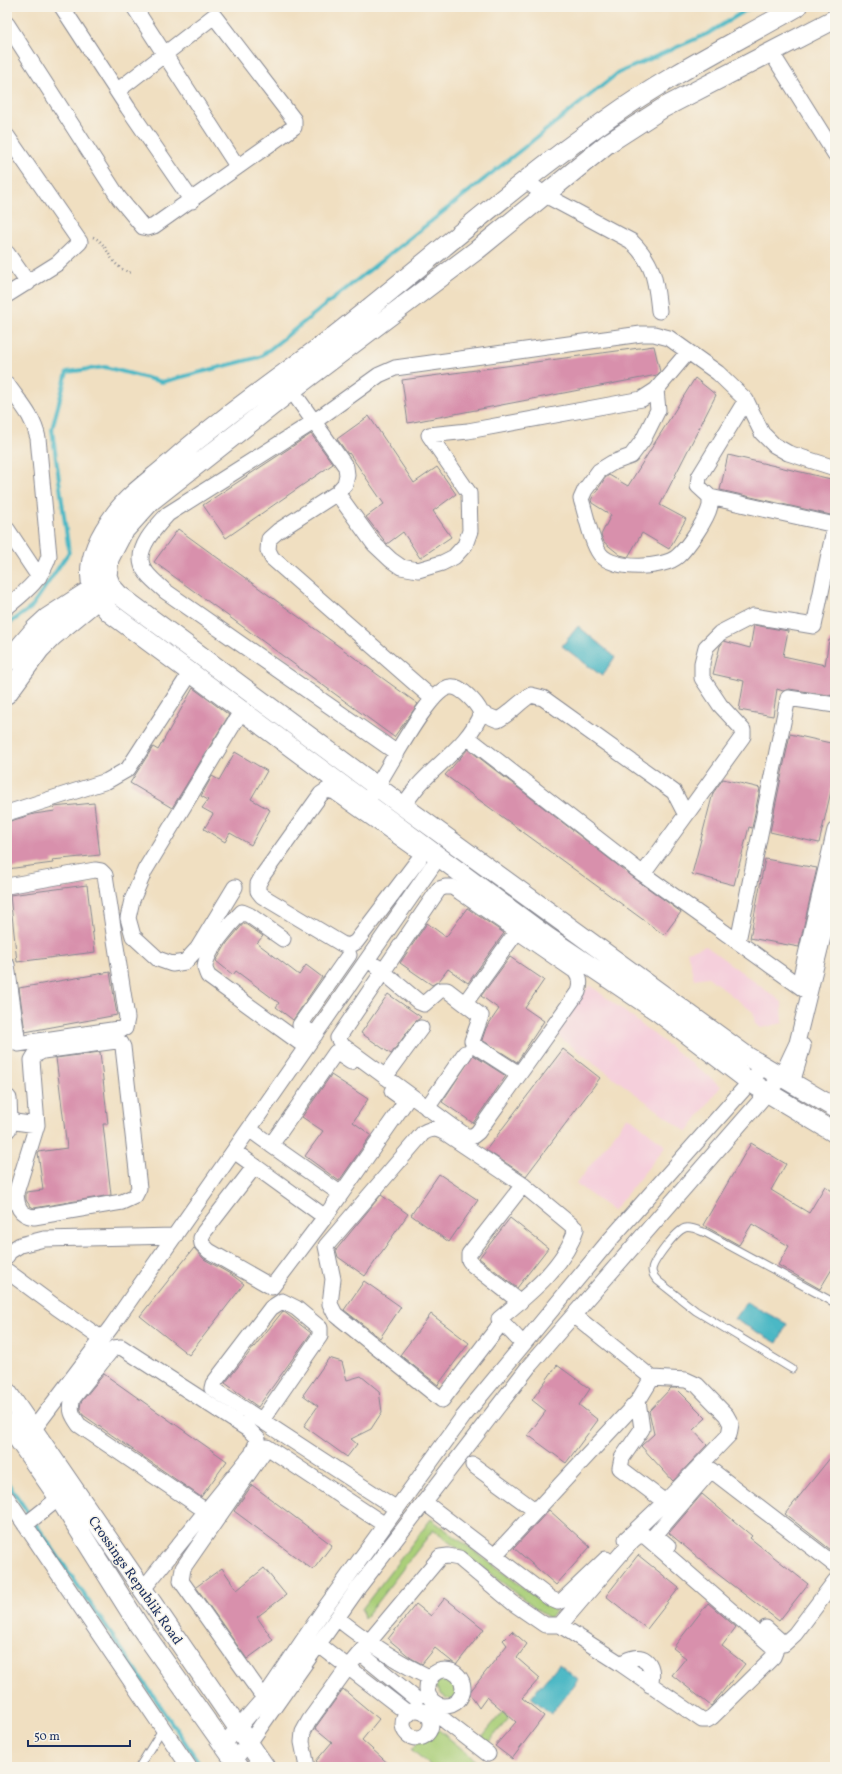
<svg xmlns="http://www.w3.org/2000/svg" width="842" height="1774" viewBox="0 0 842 1774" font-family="Vollkorn,serif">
<rect width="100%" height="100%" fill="#f7f3e8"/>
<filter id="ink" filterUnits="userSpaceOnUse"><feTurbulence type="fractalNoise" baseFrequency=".025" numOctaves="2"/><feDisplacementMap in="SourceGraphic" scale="8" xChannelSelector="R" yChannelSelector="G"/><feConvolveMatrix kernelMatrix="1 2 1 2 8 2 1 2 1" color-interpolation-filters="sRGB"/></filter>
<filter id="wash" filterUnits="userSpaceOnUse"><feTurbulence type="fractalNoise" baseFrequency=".012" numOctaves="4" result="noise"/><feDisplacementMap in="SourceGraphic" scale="16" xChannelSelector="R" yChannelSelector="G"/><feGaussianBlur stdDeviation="0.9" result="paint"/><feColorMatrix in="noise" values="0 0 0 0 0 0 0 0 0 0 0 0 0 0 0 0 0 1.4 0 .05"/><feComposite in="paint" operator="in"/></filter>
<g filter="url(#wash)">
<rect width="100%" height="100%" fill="#f0dfc1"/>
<!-- built -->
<path fill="#f5cfdb" d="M706,946l76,56 1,21 -22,5 -6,-4 -2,-12 -45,-35 -14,2 -7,-28z
M590,985l131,101 -34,46 -135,-100z
M628,1116l38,30 -53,65 -37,-27z"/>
<!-- green -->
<path fill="#aacf79" stroke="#627f6c" d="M431,1519l124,92 -6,7 -116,-88 -69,89 -2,-10z
M445,1673c15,9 19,13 7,28l-11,-6 -5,-8 2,-11z
M503,1711l6,7 -21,25 -7,-5z
M434,1726l50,41h-52l-20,-17 17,-22z"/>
<!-- water -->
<path fill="#4bb8c5" stroke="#337492" d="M578,626l37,31 -13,19 -40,-30z
M746,1302l41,22 -10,19 -43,-24z
M559,1664l19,16 -27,34 -20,-17z"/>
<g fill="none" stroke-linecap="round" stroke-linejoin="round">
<!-- stream -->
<path stroke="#4bb8c5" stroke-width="4" d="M7,625l24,-17 38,-56 -17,-123 15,-57 38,-5 57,15 98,-25 358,-284 89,-39 44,-27
M7,1482l195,285"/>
</g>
<g id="blocks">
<!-- building -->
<path fill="#d890ac" d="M654,346l6,26 -3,3 -249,48 -6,-43z
M695,378l21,17 -56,110 26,14 -17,30 -27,-16 -14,24 -8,-2 -16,-13 -3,-7 10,-20 -19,-12 -1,-3 14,-22 4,-3 19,11z
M369,416l45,67 23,-16 19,27 -23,17 18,26 -31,21 -17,-26 -16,12 -21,-27 18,-13 -35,-51 -1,1 -11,-15z
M311,434l22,30 -107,74 -23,-33z
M728,455l107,25v36l-115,-26z
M178,529l240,175 -24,33 -240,-175z
M754,625l34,6 -5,25 42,9 4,-25h6v56l-46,-7 -6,2 -6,-2 -4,27 -34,-6 5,-29 -31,-7 7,-28 4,-5 26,7z
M193,688l36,27 -57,93 -42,-25 23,-36 5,3z
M790,734l45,10v30l-16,69 -49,-11z
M468,749l170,132 43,31 -17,23 -219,-160z
M235,752l32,19 -16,28 19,11 -19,35 -21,-12 -5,9 -21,-13 9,-15 -11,-6 6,-8 -7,-4 11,-20 7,4z
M723,779l37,9 -8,40 -3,-1 -15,58 -42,-11 21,-81z
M94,803l6,52 -48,5 1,3 -46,6v-47l27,-8 21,-3 -1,-4z
M765,859l52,9 -18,79 -49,-9z
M87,885l8,67 -78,10 -7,-67z
M467,908l37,25 -36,50 -20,-14 -9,12 -7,4 -32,-22 27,-40 19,14z
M244,923l19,13 -6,7 42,32 7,-10 16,12 -29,43 -17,-13 3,-4 -43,-32 -3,4 -17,-14 11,-18z
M510,957l34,23 -19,28 19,13 -27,41 -35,-22 4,-12 13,-19 -18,-13z
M110,972l7,43 -92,17 -6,-44z
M388,994l33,23 -7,6 -23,31 -30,-21z
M563,1049l37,29 -74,98 -40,-26z
M100,1052l8,72h-5l8,71 -77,13 -4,-2 -4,-6v-8l17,-2 -5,-38 29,-4 -11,-90z
M473,1055l33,21 -33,47 -31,-21z
M331,1075l37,24 -15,23 18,13 -32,46 -34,-25 18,-25 -21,-14z
M751,1143l35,21 -15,26 38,23 16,-27 10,7v71l-15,25 -42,-24 11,-19 -37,-22 -13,21 -36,-20z
M439,1174l39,26 -29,42 -38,-27z
M381,1195l27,19 -43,62 -27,-19 -2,-7z
M510,1218l38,30 -31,40 -38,-30z
M194,1248l10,11 28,16 12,9 -55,71 -49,-39z
M364,1281l37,26 -21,31 -36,-28z
M283,1311l28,22 -53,74 -33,-24z
M431,1314l38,29 -31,42 -38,-30z
M329,1358l13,4 5,18 14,-4 18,15 3,21 -11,17 -20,10 6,5 -10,13 -43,-31 14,-20 -15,-11z
M557,1365l33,24 -11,16 19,15 -32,43 -38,-28 18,-24 -14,-11z
M104,1374l123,87 -26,36 -118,-82 -3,-7 1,-6z
M671,1388h5l30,30 -13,12 14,15 -34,36 -32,-35 13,-12 -5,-23z
M835,1452v93l-4,5 -46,-36z
M252,1485l80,60 -19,25 -79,-59z
M702,1494l50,42 -2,2 58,46 -29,37 -60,-46 -50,-42z
M549,1510l41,37 -34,38 -42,-37z
M638,1555l41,33 -32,41 -41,-33z
M222,1568l15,22 27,-22 22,27 -29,22 16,23 -26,19 -51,-72z
M445,1598l39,31 -28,36 -21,-17 -13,16 -11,-6 -23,-19 28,-35 15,12z
M708,1603l28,24 -14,19 23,18 -34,42 -39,-31 14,-17 -13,-10z
M512,1631l15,13 -10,14 23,20 -18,20 22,18 -32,43 -17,-13 21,-24 -29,-25 -8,11 -10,-15 38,-48 -4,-5z
M343,1689l36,30 -17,21 30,27h-69l-7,-6 16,-19 -17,-14z"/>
</g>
</g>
<g filter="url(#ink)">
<use href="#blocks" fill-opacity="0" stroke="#868790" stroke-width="1"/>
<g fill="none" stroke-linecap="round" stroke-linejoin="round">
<!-- service casing -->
<g stroke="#868790" stroke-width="9">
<path id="service" d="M792,1369l-96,-58 -38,-30c-3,-3 -6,-6 -6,-11 1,-9 24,-39 33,-42 6,-2 15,3 21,5l129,70
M139,1767l24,-39"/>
</g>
<!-- minor casing -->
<g stroke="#868790" stroke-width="17">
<path id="minor" d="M62,7l66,101 64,93
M134,7l103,159
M7,24l112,174 24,29 5,1 6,-2 140,-99v-7l-80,-104 -97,75
M771,52l64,102
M7,136l73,106 -22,21 -51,32
M526,181l19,14 86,46c23,22 25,40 28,70
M7,253l21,30
M285,381l61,86 1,8 -2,9 -8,9 -59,38 -9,8 -1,11 4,8 161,141
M7,384c12,18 26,31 31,54l11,118c-7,23 -24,36 -42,51
M656,390l2,20 -15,30 -12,16 -19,7 -13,8 -14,19 -4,9c5,15 10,43 19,55 13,17 64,15 78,2 10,-9 29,-37 32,-50 0,-2 0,-6 0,-9l-12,-11 1,-9 47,-77
M337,493l37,51 17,16 10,7 17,3 24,-7 12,-6 11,-12 5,-14 -1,-38 -40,-58 39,-4 174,-32 14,-9 32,-38
M710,497l125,28
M7,529l32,48
M481,713l17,7c13,-7 21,-18 33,-25l12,3 131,94 12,23 -43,59
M467,737l176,137 166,119
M397,753l-232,-162c-7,-7 -20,-16 -23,-26 -6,-18 15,-39 26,-51l147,-93 64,-46 16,-7 246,-34h13l15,4 49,35 28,27 16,33 12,12 14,8 47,15
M327,790l8,2 85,60 -1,7 -63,83 -7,4 -7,-2 -80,-48 -4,-5v-7l5,-9 58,-81z
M371,795c15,-20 57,-106 79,-108 7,-1 11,3 16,7 7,6 12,11 15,19 -11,30 -42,49 -63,73 -5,6 -10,13 -15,20
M7,813l100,-32 21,-12 63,-97
M686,815l57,-79v-6l-23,-25 -18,-27v-15l4,-16 14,-14 33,-17 61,10 21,-101
M7,886l88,-16 6,1 4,4 22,143 -2,10 -107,16 -11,-79
M235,887l-37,61 -13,14 -13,2 -14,-5 -25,-23 -5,-18 4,-18 13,-30 97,-160
M445,887h7l8,5 115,79c5,7 6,12 3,21l-100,140 -5,4h-7l-124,-91 -4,-7 101,-149z
M283,939l-34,-24 -7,-3c-12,12 -36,39 -37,55 0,3 2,6 3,9l98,71
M738,941l50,-243 47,7
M376,966l43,36 5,2 16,-14h7l34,26 -9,25 2,4 45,29
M799,985l36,-155
M465,1003l58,-80
M315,1035l-15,-10 49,-70
M116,1041l5,2 2,4 16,141 -4,8 -13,6 -88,15c-15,-2 -17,-11 -18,-24l21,-68 -5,-65 3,-5 8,-4z
M385,1077l36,-49
M792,1083l11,-37
M427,1108l38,-55
M8,1121l29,4
M249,1129l22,16
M234,1151l91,66 81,-116 -14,-10
M255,1166l-51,66 -3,6 1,6 7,7 63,36 53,-70
M341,1194l-70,-49 65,-93 15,10
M7,1256l2,-4 11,-7 24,-6 131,-3
M7,1271l49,36 46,32
M520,1302l-47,-37 -4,-5v-6l54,-69
M574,1315l78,63 -14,23 4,28 -20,29 -2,10 45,34 -39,37
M502,1322l-60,78 -107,-86 -5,-10 3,-25 -7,-33 97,-113c10,-6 15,-4 24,1l76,51 53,44c-11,37 -48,66 -77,90l3,3 21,22
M652,1378l34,2 11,5 29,30 5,9 -2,11 -64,67
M262,1420l58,-84v-8l-24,-20 -14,-7 -11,7 -58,76 -1,4 185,121
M33,1430l78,-103 327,-469
M473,1465l63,46
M7,1498c60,90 122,179 182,269
M424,1502l127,97 7,3 5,-2 43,-41
M25,1525l34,-27
M668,1546l-13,-11 56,-65 124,95
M494,1556l144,-155
M143,1589l109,-135 6,-15 -9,-9 -128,-83 -7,1 -5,5 -36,45c-4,12 -1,17 6,27l127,86
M337,1618c29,23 59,44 94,60
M766,1628l18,16 11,-10 40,-53
M318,1644l91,70
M360,1653l56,46
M621,1664c20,-15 36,-2 29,21
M427 1688a18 18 0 1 1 36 0a18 18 0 1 1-36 0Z
M264,1698l-83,-117 2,-13 84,-121 118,78
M403 1724a14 14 0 1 1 28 0a14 14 0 1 1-28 0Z
M435,1713l53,41
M224,1744l40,-46 61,-90 138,-191 145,-175 149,-168
M234,1759l15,-16 109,-155 172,-223 251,-288 16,-34 38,-155
M307,1767l-5,-25 1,-10 6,-11 39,-54 92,-110 8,-1 11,2 54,45 32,22h15l61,39 81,56h5l5,-3 61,-60 2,-5 -3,-6 -127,-110h-7l-6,5 -72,84"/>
</g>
<!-- tertiary casing -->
<g stroke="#868790" stroke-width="21">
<path id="tertiary" d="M797,7c-63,36 -129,69 -188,111 -96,67 -183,146 -276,219 -55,42 -112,81 -164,127 -18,16 -39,30 -53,49 -15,20 -32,50 -23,76 3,9 10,16 16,23l438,325 110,74 93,71 85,51
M835,19l-172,89 -56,36 -130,106 -185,140 -141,111 -28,31 -14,27 -2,17 4,10 8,9 284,211 345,251 87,51
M7,662l28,-33 12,-11 51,-33
M7,694l33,-45 12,-12 56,-46
M7,1099l1,22 -1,7
M7,1392l258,375
M7,1423l52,75 79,126 101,143"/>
</g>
<!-- path -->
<path stroke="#868790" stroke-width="2.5" stroke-dasharray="1 3" stroke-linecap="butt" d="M93,237c18,7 13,29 39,36"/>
<!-- service -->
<use href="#service" stroke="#fff" stroke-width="7"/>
<!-- minor -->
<use href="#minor" stroke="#fff" stroke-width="15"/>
<!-- tertiary -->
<use href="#tertiary" stroke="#fff" stroke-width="19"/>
</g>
</g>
<g text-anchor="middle" stroke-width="3" stroke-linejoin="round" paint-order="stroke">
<!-- street labels -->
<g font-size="14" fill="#1b2f5e" stroke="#f7f3e8">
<text transform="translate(136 1580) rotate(55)" y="5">Crossings Republik Road</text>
</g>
</g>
<!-- margin -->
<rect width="842" height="1774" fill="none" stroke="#f7f3e8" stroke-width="24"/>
<!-- scale -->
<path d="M28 1740v6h102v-6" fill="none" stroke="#1b2f5e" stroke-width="2"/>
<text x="34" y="1740" font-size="12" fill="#1b2f5e" stroke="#f7f3e8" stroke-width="3" paint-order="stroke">50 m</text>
</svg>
